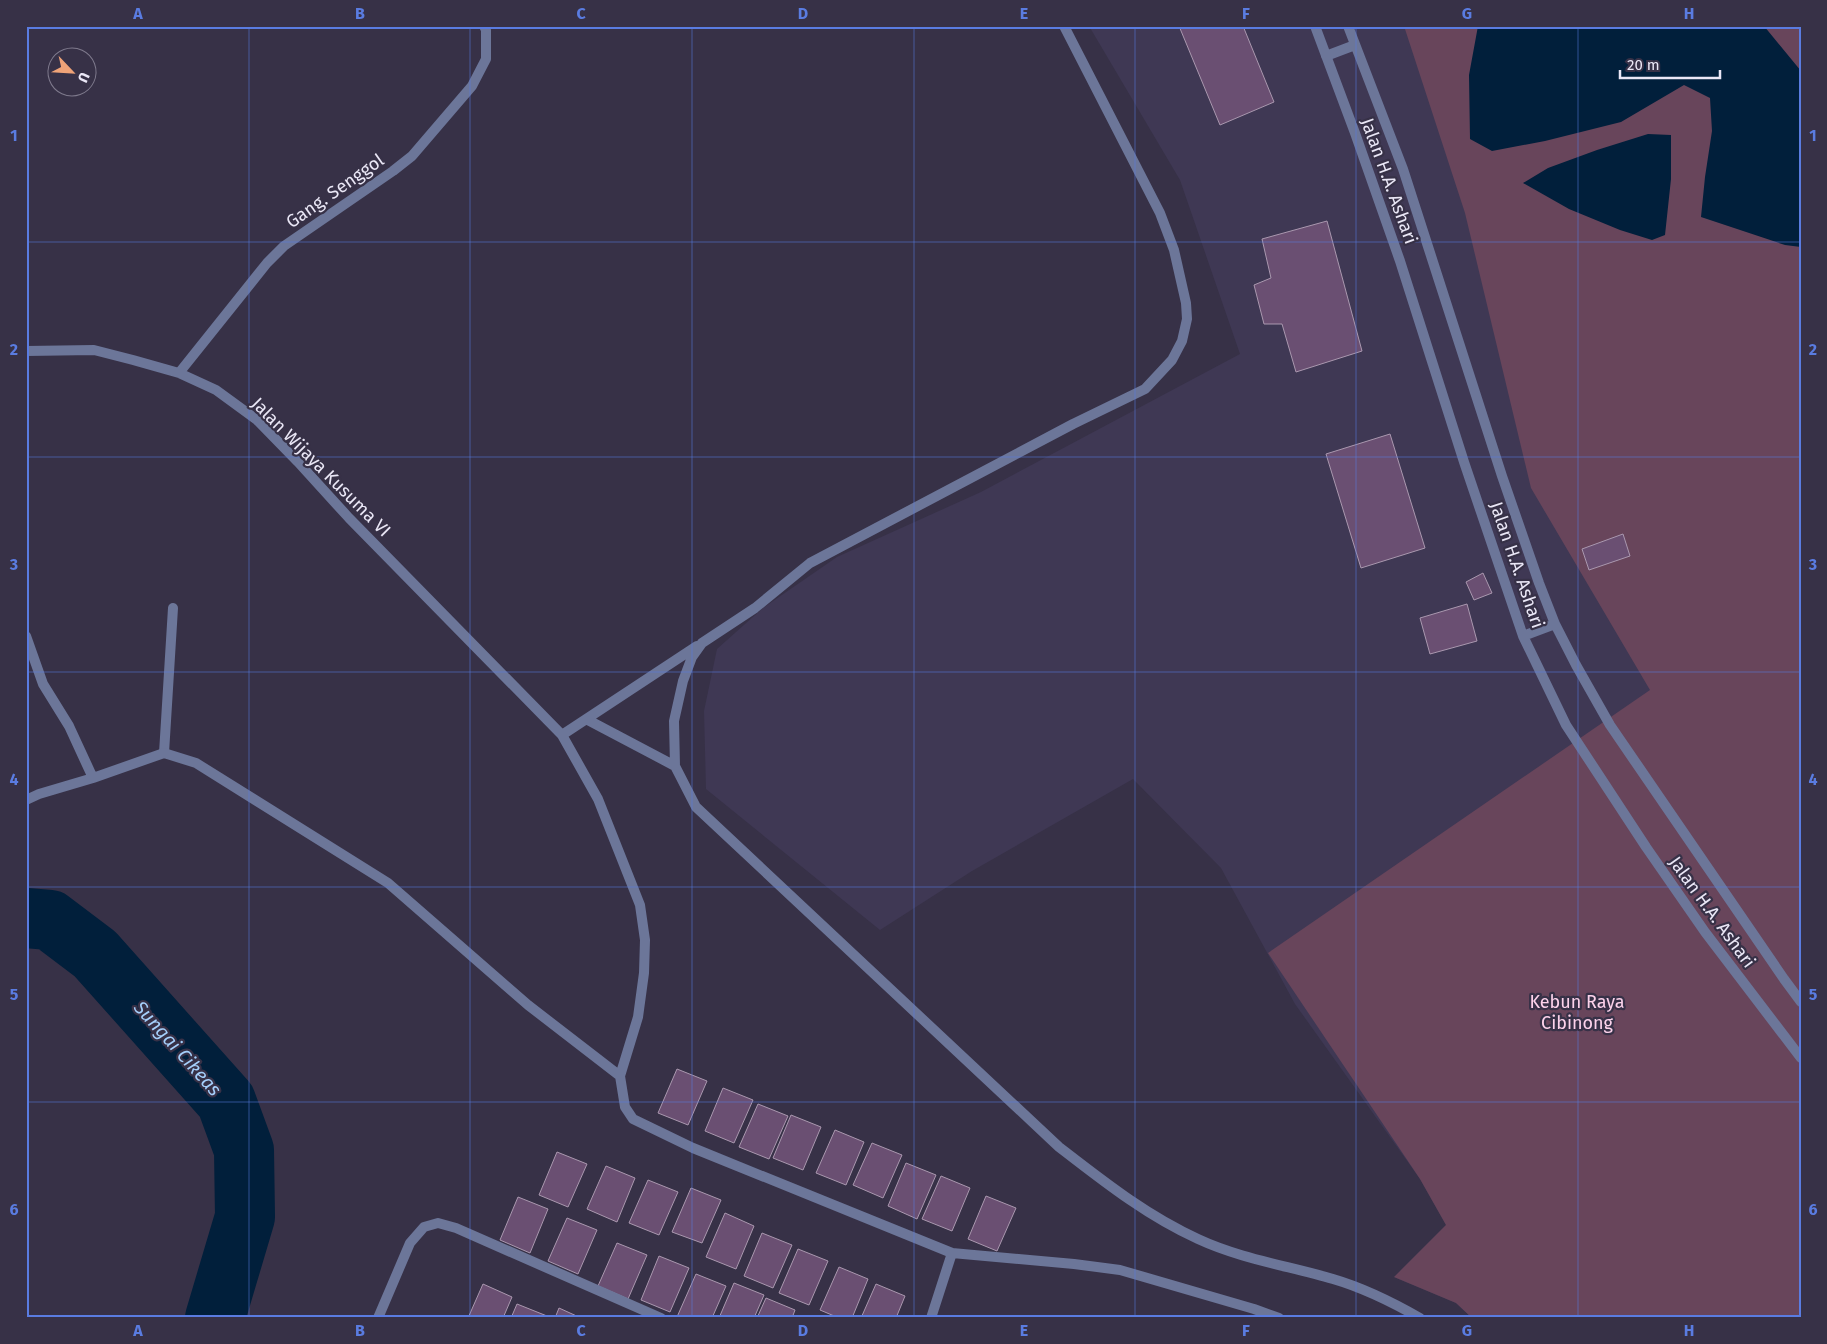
<svg xmlns="http://www.w3.org/2000/svg" width="1827" height="1344" viewBox="0 0 1827 1344" font-family="'Fira Sans',sans-serif">
<rect width="100%" height="100%" fill="#373147"/>
<!-- built -->
<path fill="#3f3854" d="M1089,26h712v1292h-329l-16,-15 -62,-26 52,-52 -26,-46 -125,-175 -74,-136 -88,-89 -161,92 -92,59 -174,-141 -2,-78 13,-62 46,-41 74,-51 144,-65 259,-138 -60,-174z"/>
<!-- green -->
<path fill="#68455b" d="M1404,26h397v1292h-329l-16,-15 -62,-26 52,-52 -26,-46 -152,-226 382,-263 -119,-202 -66,-275z"/>
<!-- water -->
<path fill="#011f3b" d="M1478,26h286l37,45v176l-16,-2 -84,-28 4,-40 7,-46 -2,-33 -26,-13 -63,37 -76,19 -53,10 -22,-12 -1,-64z
M1648,134l23,1v44l-6,56 -13,5 -32,-10 -51,-21 -46,-26 25,-15 49,-18z"/>
<g fill="none" stroke-linecap="round" stroke-linejoin="round">
<!-- river -->
<path stroke="#011f3b" stroke-width="60" d="M26,918l24,2 45,34 131,147 18,49 1,67 -30,101"/>
</g>
<!-- building -->
<path fill="#6a4f72" stroke="#aa98af" d="M1179,26h64l31,76 -54,23z
M1327,221l35,130 -66,21 -14,-48h-18l-10,-39 17,-7 -9,-39z
M1390,434l35,114 -64,20 -35,-114z
M1623,534l7,22 -41,14 -7,-21z
M1483,573l9,20 -18,7 -8,-18z
M1467,604l10,37 -47,13 -10,-36z
M677,1069l30,12 -19,44 -30,-12z
M723,1088l30,12 -19,43 -29,-12z
M758,1104l30,12 -19,43 -30,-12z
M791,1115l30,12 -18,43 -30,-12z
M835,1130l29,12 -18,43 -30,-12z
M872,1143l30,12 -19,43 -30,-13z
M557,1152l30,12 -19,43 -29,-12z
M906,1163l30,12 -19,44 -29,-13z
M606,1166l29,12 -18,44 -30,-13z
M941,1176l29,12 -18,43 -30,-12z
M648,1180l30,12 -19,43 -30,-12z
M691,1188l30,12 -19,43 -30,-11z
M986,1196l30,12 -19,43 -29,-12z
M518,1197l30,12 -18,44 -30,-13z
M725,1213l29,13 -18,43 -30,-12z
M567,1218l30,12 -19,44 -30,-13z
M762,1233l30,12 -19,43 -29,-12z
M617,1243l30,12 -19,44 -30,-13z
M798,1249l30,12 -19,44 -30,-12z
M659,1256l30,12 -19,44 -29,-12z
M839,1267l29,12 -16,39h-13l-19,-8z
M696,1274l30,12 -14,32 -35,-1z
M734,1283l30,12 -10,23h-35z
M483,1284l29,13 -9,21h-35z
M876,1284l29,12 -9,22h-35z
M766,1298l29,12 -3,8h-35z
M517,1304l30,12 -1,2h-35z
M559,1308l22,10h-26z"/>
<g fill="none" stroke-linecap="round" stroke-linejoin="round">
<!-- lane -->
<path stroke="#6c7699" stroke-width="10" d="M1315,26l40,107 45,128 64,201 59,174 43,89 80,122 59,85 96,126
M1348,26l55,143 99,307 37,107 16,41 21,41 34,60 174,254 17,23
M1326,56l29,-11
M1523,636l32,-12
M164,753l9,-145"/>
<!-- street -->
<path stroke="#6c7699" stroke-width="10" d="M1064,26l96,187 14,37 12,53 1,16 -5,22 -10,19 -27,29 -72,35 -263,139 -55,45 -53,35 -10,14 -9,24 -9,40 1,45 21,41 363,340c44,34 88,69 139,92 43,20 91,27 135,40 31,9 59,23 87,39
M26,351l68,-1 39,10 46,13 37,17 41,30 41,42 51,56 213,217 36,64 42,106 5,35 -1,33 -6,44 -18,59 5,31 8,12 60,29 259,105 122,11 46,6 134,39 25,9
M179,373l88,-110 17,-17 109,-75 19,-15 60,-70 14,-27v-29l-2,-4
M26,636l17,48 26,42 24,52
M586,719l89,47
M562,735l135,-89
M26,800l13,-6 54,-16 71,-25 32,10 192,120 140,122 92,71
M378,1318l32,-75 14,-16 14,-4 18,5 205,90
M931,1318l21,-65"/>
</g>
<!-- grid -->
<path fill="none" stroke="#5a7ce1" stroke-width="1" stroke-opacity="0.55" d="M249,26v1292M470,26v1292M692,26v1292M914,26v1292M1135,26v1292M1356,26v1292M1578,26v1292M26,242h1775M26,457h1775M26,672h1775M26,887h1775M26,1102h1775"/>
<g text-anchor="middle" stroke-width="4.5" stroke-linejoin="round" paint-order="stroke">
<!-- street labels -->
<g font-size="18" fill="#eae7f6" stroke="#373147">
<text transform="translate(1389 181) rotate(70)" y="6">Jalan H.A. Ashari</text>
<text transform="translate(335 191) rotate(-35)" y="6">Gang. Senggol</text>
<text transform="translate(321 467) rotate(45)" y="6">Jalan Wijaya Kusuma VI</text>
<text transform="translate(1517 565) rotate(71)" y="6">Jalan H.A. Ashari</text>
<text transform="translate(1712 912) rotate(54)" y="6">Jalan H.A. Ashari</text>
</g>
<!-- park labels -->
<g font-size="18" fill="#fcd2eb" stroke="#373147">
<text x="1577" y="1008">Kebun Raya<tspan x="1577" dy="21">Cibinong</tspan></text>
</g>
<!-- water labels -->
<g font-size="19" font-style="italic" fill="#a5cffb" stroke="#373147">
<text transform="translate(178 1048) rotate(48)" y="7">Sungai Cikeas</text>
</g>
</g>
<!-- border -->
<rect width="1827" height="1344" fill="none" stroke="#373147" stroke-width="55"/>
<!-- north arrow -->
<g transform="translate(72 72) rotate(115)"><circle r="24" fill="#373147" stroke="#7f7a8d"/>
<path d="M0-4L9 19L0 12L-9 19Z" fill="#efa378"/>
<text y="-8" font-size="14" font-weight="bold" text-anchor="middle" fill="#eae7f6">U</text>
</g>
<!-- scale -->
<path d="M1620 70v8h100v-8" fill="none" stroke="#eae7f6" stroke-width="2.5"/>
<text x="1627" y="70" font-size="15" fill="#eae7f6" stroke="#373147" stroke-width="4" paint-order="stroke">20 m</text>
<rect x="28" y="28" width="1772" height="1288" fill="none" stroke="#5a7ce1" stroke-width="2"/>
<g font-size="16" text-anchor="middle" font-weight="bold" fill="#5a7ce1">
<text x="138" y="19">A</text>
<text x="360" y="19">B</text>
<text x="581" y="19">C</text>
<text x="803" y="19">D</text>
<text x="1024" y="19">E</text>
<text x="1246" y="19">F</text>
<text x="1467" y="19">G</text>
<text x="1689" y="19">H</text>
<text x="14" y="141">1</text>
<text x="1813" y="141">1</text>
<text x="14" y="355">2</text>
<text x="1813" y="355">2</text>
<text x="14" y="570">3</text>
<text x="1813" y="570">3</text>
<text x="14" y="785">4</text>
<text x="1813" y="785">4</text>
<text x="14" y="1000">5</text>
<text x="1813" y="1000">5</text>
<text x="14" y="1215">6</text>
<text x="1813" y="1215">6</text>
<text x="138" y="1336">A</text>
<text x="360" y="1336">B</text>
<text x="581" y="1336">C</text>
<text x="803" y="1336">D</text>
<text x="1024" y="1336">E</text>
<text x="1246" y="1336">F</text>
<text x="1467" y="1336">G</text>
<text x="1689" y="1336">H</text>
</g>
</svg>
